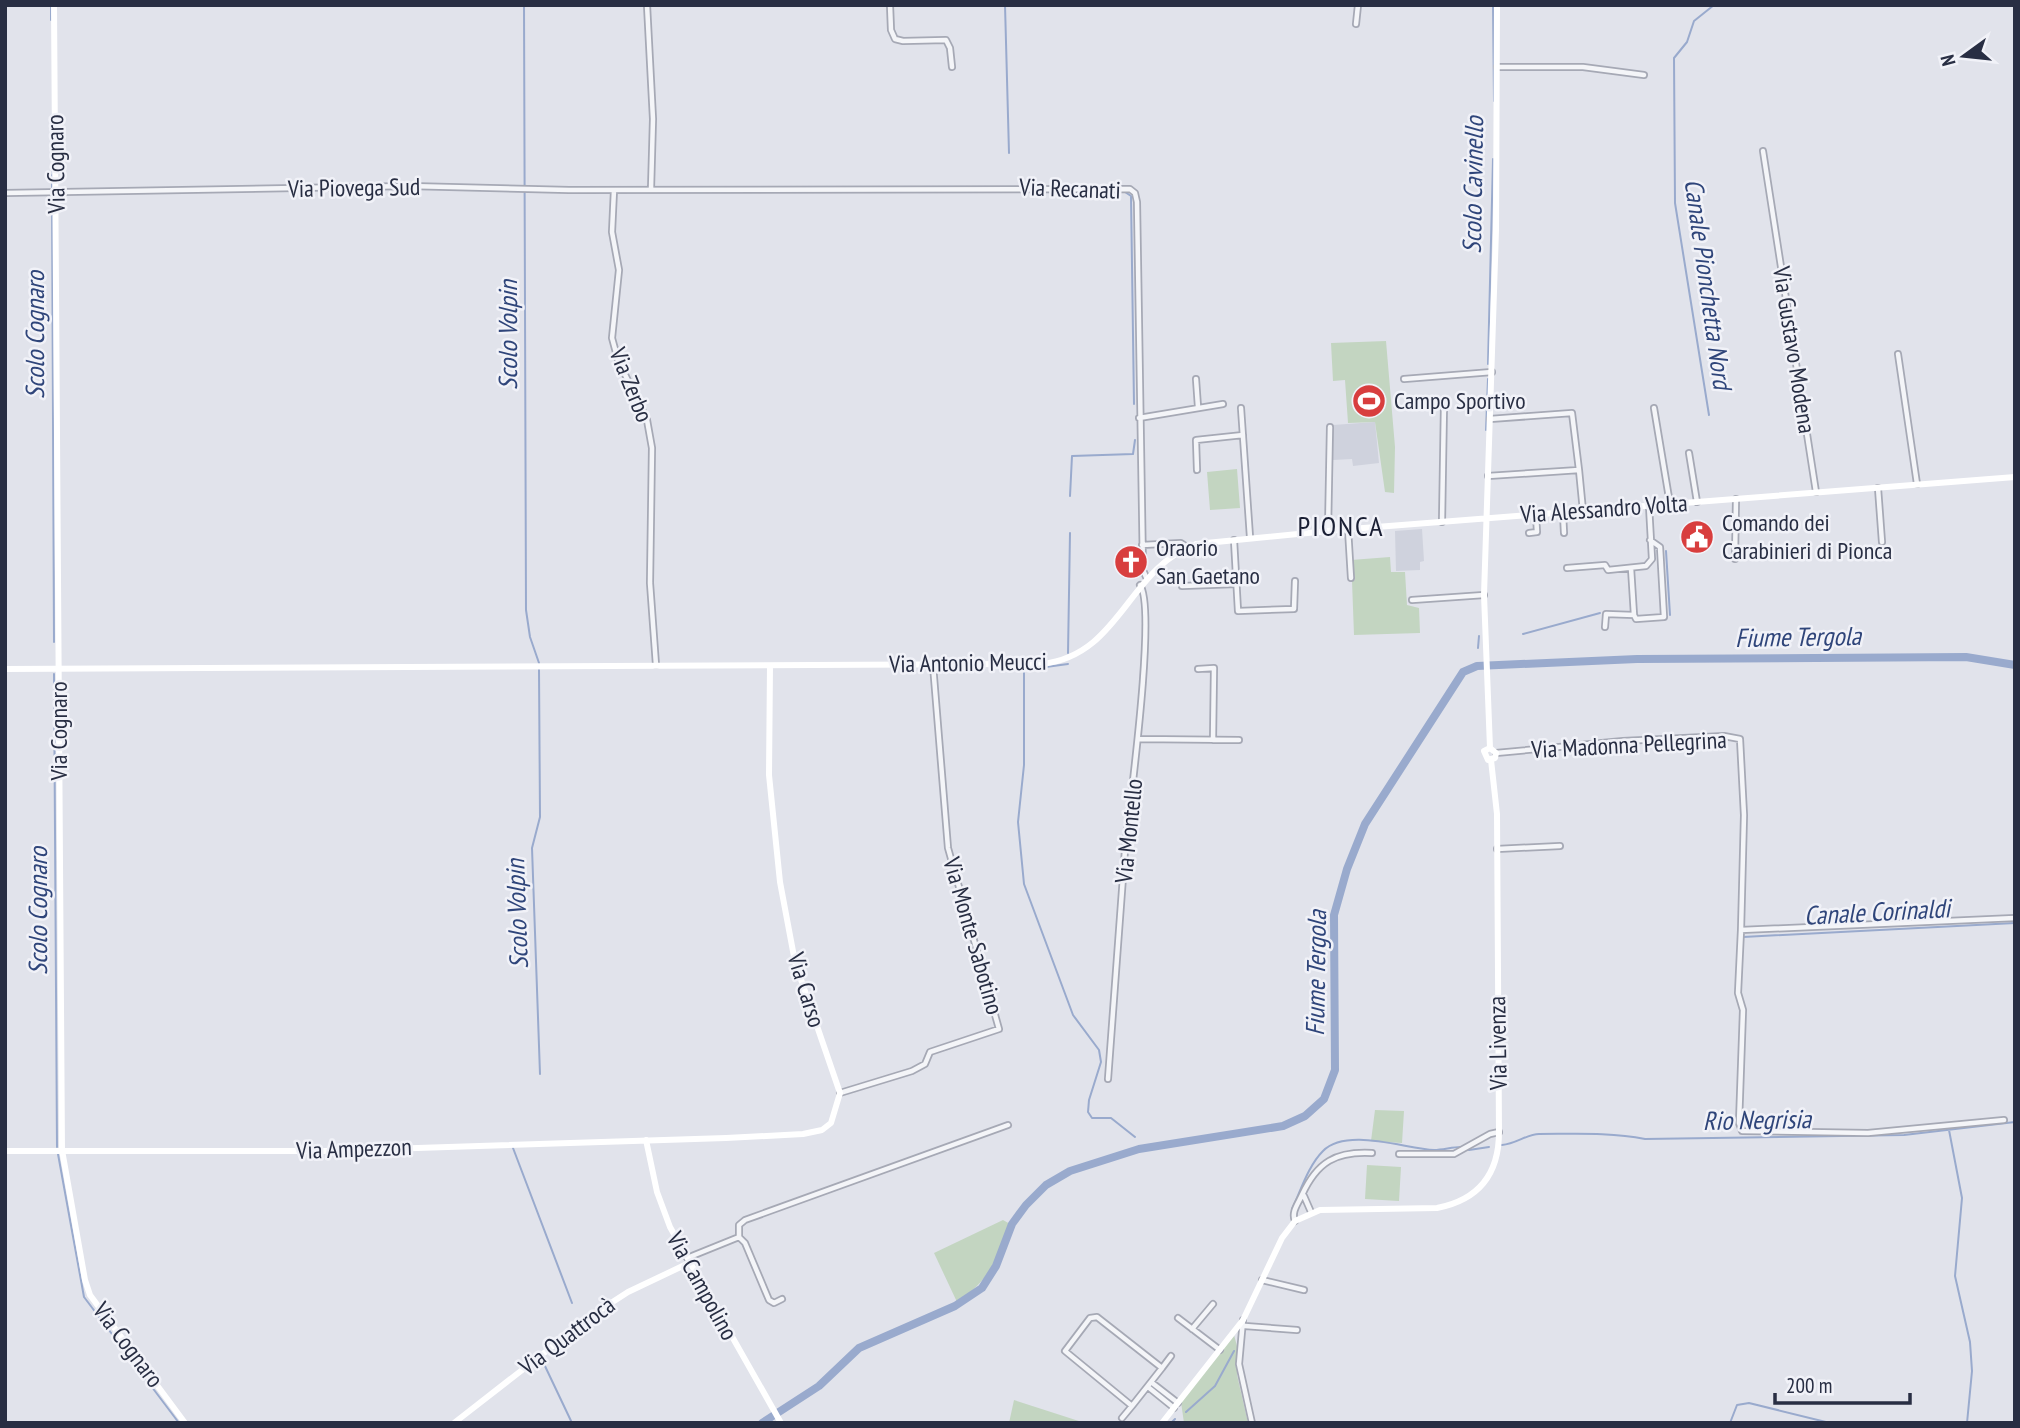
<svg xmlns="http://www.w3.org/2000/svg" width="2020" height="1428" viewBox="0 0 2020 1428" font-family="'PT Sans Narrow',sans-serif">
<rect width="100%" height="100%" fill="#e1e3eb"/>
<!-- built -->
<path fill="#cfd2dd" d="M1375,422l4,41 -26,3 -1,-7 -19,1v-35z
M1422,529l2,32 -4,1v8l-24,1 -1,-40z"/>
<!-- green -->
<path fill="#c3d5c1" d="M1386,341l9,106 -1,46 -9,-1 -10,-70 -27,1 -3,-43 -12,1 -2,-38z
M1237,469l3,39 -30,2 -3,-38z
M1390,557l1,15h14l2,33 12,3 1,25 -66,2 -2,-54 3,-1 -4,-20z
M1375,1110l29,1 -2,32 -31,-2z
M1367,1165l34,2 -2,34 -34,-2z
M1003,1220l7,4c-14,36 -20,56 -53,78l-23,-49z
M1234,1335l3,11v29l11,48h-64l-3,-21z
M1014,1400l71,23h-76z"/>
<g fill="none" stroke-linecap="round" stroke-linejoin="round">
<!-- stream -->
<path stroke="#99aacd" stroke-width="2" d="M51,5v15
M524,5l2,605 4,27 9,26
M1005,5l4,148
M1493,5l1,96
M52,189v-20
M1010,192h115l6,4 3,208
M52,196l2,446
M1488,364l5,-205
M1709,415l-34,-212 -1,-145 13,-16 7,-21 20,-16
M1486,430l2,-51
M1070,496l2,-40 61,-2 2,-14
M1666,551l4,64
M1523,634l77,-21
M1478,648l1,-12
M1068,653l2,-120
M1478,663l1,3
M1068,664l-44,6v95l-6,57 6,62 49,131 26,35 2,12 -12,38 -1,12 4,6h19l24,19
M539,670l1,147 -8,31 8,226
M54,674l3,473
M1743,937l272,-14
M1949,1130l13,68 -7,78 15,66 2,29 -5,52
M1502,1145c14,-1 25,-11 37,-11 35,0 72,-2 106,5l259,-4 111,-13
M1139,1146v3
M513,1148l59,155
M1469,1150l20,-3
M58,1154l26,143 95,126
M1292,1209c9,-19 16,-43 31,-58 24,-24 83,-2 111,-1 9,0 18,-3 27,-3
M544,1364l28,59
M1186,1412l29,-26 19,-35
M1171,1423l4,-4
M1730,1423l7,-18 12,-2 81,20"/>
<!-- river -->
<path stroke="#99aacd" stroke-width="8" d="M762,1423l57,-37 40,-38 96,-42 27,-18 14,-22 16,-42 14,-19 20,-20 24,-14 69,-22 144,-23 22,-10 19,-17 11,-29 -1,-155 13,-46 18,-45 98,-152 14,-6 160,-7 329,-2 49,8"/>
<!-- street casing -->
<g stroke="#a6a9b5" stroke-width="8">
<path id="street" d="M647,5l6,114 -2,70
M890,5l1,25 4,9 8,2 43,-1 4,8 2,19
M1356,24l2,-19
M1497,67h86l61,8
M1763,151l53,341
M614,190l-2,42 7,38 -7,68 6,22 29,60 5,28 -2,135 6,82
M5,193l404,-7 160,4 561,-1 5,4 2,9 6,368 3,7
M1898,354l19,130
M1196,379l2,28
M1404,379l88,-7
M1241,408l9,129
M1654,408l16,96
M1139,418l84,-14
M1490,419l82,-6 7,57
M1689,453l8,49
M1197,470l-1,-30 47,-5
M1488,476l91,-6 4,41
M1878,488l4,54
M1563,513l1,20
M1442,522l2,-117
M1348,529l3,49
M1328,531l2,-104
M1529,533l8,-1 -1,-17
M1234,540l4,71 56,-2 1,-28
M1142,545l39,-2 6,4
M1735,559l1,-60
M1567,568l38,-3 3,5 38,-4 6,-7 -3,-53
M1182,586l55,-2
M1412,600l72,-5
M1634,615l2,4 28,-2 -4,-70 -10,-7
M1605,627l1,-13 28,1 -3,-47
M1198,669l16,-1 -1,72
M1138,739l101,1
M1496,753l127,-12 101,-5 16,3 4,76 -3,115
M1497,849l63,-3
M1108,1079c5,-77 11,-153 17,-229 4,-40 32,-242 15,-265
M840,1093l72,-22 13,-7 5,-12 69,-23 -51,-181 -15,-183
M2004,1120l-136,13 -126,-2 -3,-8 4,-113 -5,-17 3,-63 274,-12
M1399,1154h55l36,-20 9,-2
M1304,1196l7,16
M1295,1221c-4,-9 3,-17 7,-26 15,-33 34,-44 70,-42
M739,1237l6,6 24,57 5,3 8,-4
M687,1258l52,-21v-12l6,-5 263,-95
M1262,1280l42,10
M1097,1317l65,51 -30,38 -67,-55 25,-33z
M1178,1318l42,32
M1243,1320l-4,44 13,59
M1245,1326l52,4
M1192,1329l21,-25
M1162,1368l9,-12
M1151,1382l27,21
M1148,1387l26,21
M1122,1418l10,-12"/>
</g>
<!-- street -->
<use href="#street" stroke="#f4f5f8" stroke-width="4.5"/>
<!-- secondary -->
<path stroke="#fff" stroke-width="6" d="M54,5l8,1145 23,130 5,15 95,128
M5,669l1037,-5c79,-9 85,-95 154,-120l142,-14 677,-53
M1490,748l-6,3 4,9 7,-2 1,-5 -6,-5 -6,-153 12,-365 1,-225
M646,1140l11,52 13,35 111,196
M5,1151h320l401,-13 77,-4 19,-4 9,-7 9,-30 -45,-131 -15,-80 -11,-107 1,-109
M454,1423l140,-109 34,-22 61,-29
M1162,1423l81,-103 39,-82 13,-17 25,-11 117,-2c41,-8 62,-33 62,-76l-2,-318 -6,-54"/>
</g>
<!-- icons -->
<defs>
<g id="stadium-disc" transform="scale(1.75)"><circle r="9.5" fill="#d83e3e" stroke="#f1f2f8"/><path d="M0-5a6.5 5 0 1 0 0 10a6.5 5 0 1 0 0-10ZM-3.5-1.8h7v3.6h-7Z" fill="#fff"/></g>
<g id="civic-disc" transform="scale(1.75)"><circle r="9.5" fill="#d83e3e" stroke="#f1f2f8"/><path d="M-.6-6.5H3V-4.5H.6V-3L4-1V1h2V6H-6V1h2V-1L-.6-3ZM-1.2 2.5V6h2.4V2.5Z" fill="#fff"/></g>
<g id="church-disc" transform="scale(1.75)"><circle r="9.5" fill="#d83e3e" stroke="#f1f2f8"/><path d="M-1.2-6h2.4v3.5h3.3v2.4h-3.3V6h-2.4V-.1h-3.3v-2.4h3.3Z" fill="#fff"/></g>
</defs>
<g fill-rule="evenodd">
<use href="#stadium-disc" x="1369" y="401"/>
<use href="#civic-disc" x="1697" y="537"/>
<use href="#church-disc" x="1131" y="562"/>
</g>
<g text-anchor="middle" stroke-width="5" stroke-linejoin="round" paint-order="stroke">
<!-- street labels -->
<g font-size="24" fill="#282e43" stroke="#f1f2f8">
<text transform="translate(56 164) rotate(-91)" y="8">Via Cognaro</text>
<text transform="translate(354 188) rotate(-1)" y="8">Via Piovega Sud</text>
<text transform="translate(1070 189) rotate(2)" y="8">Via Recanati</text>
<text transform="translate(1794 350) rotate(81)" y="8">Via Gustavo Modena</text>
<text transform="translate(631 385) rotate(68)" y="8">Via Zerbo</text>
<text transform="translate(1604 509) rotate(-4)" y="8">Via Alessandro Volta</text>
<text transform="translate(968 663) rotate(-1)" y="8">Via Antonio Meucci</text>
<text transform="translate(59 731) rotate(-90)" y="8">Via Cognaro</text>
<text transform="translate(1629 745) rotate(-3)" y="8">Via Madonna Pellegrina</text>
<text transform="translate(1129 831) rotate(-84)" y="8">Via Montello</text>
<text transform="translate(973 936) rotate(74)" y="8">Via Monte Sabotino</text>
<text transform="translate(806 990) rotate(73)" y="8">Via Carso</text>
<text transform="translate(1498 1043) rotate(-91)" y="8">Via Livenza</text>
<text transform="translate(354 1149) rotate(-2)" y="8">Via Ampezzon</text>
<text transform="translate(702 1286) rotate(61)" y="8">Via Campolino</text>
<text transform="translate(567 1336) rotate(-37)" y="8">Via Quattrocà</text>
<text transform="translate(128 1345) rotate(53)" y="8">Via Cognaro</text>
</g>
<!-- poi labels -->
<g font-size="24" fill="#282e43" stroke="#f1f2f8" text-anchor="start">
<text x="1394" y="409">Campo Sportivo</text>
<text x="1722" y="531">Comando dei<tspan x="1722" dy="28">Carabinieri di Pionca</tspan></text>
<text x="1156" y="556">Oraorio<tspan x="1156" dy="28">San Gaetano</tspan></text>
</g>
<!-- water labels -->
<g font-size="26" font-style="italic" fill="#2f457a" stroke="#f1f2f8">
<text transform="translate(1473 185) rotate(-89)" y="9">Scolo Cavinello</text>
<text transform="translate(1708 284) rotate(82)" y="9">Canale Pionchetta Nord</text>
<text transform="translate(35 335) rotate(-90)" y="9">Scolo Cognaro</text>
<text transform="translate(508 335) rotate(-90)" y="9">Scolo Volpin</text>
<text transform="translate(1798 637) rotate(-1)" y="9">Fiume Tergola</text>
<text transform="translate(38 911) rotate(-90)" y="9">Scolo Cognaro</text>
<text transform="translate(1877 912) rotate(-3)" y="9">Canale Corinaldi</text>
<text transform="translate(517 914) rotate(-92)" y="9">Scolo Volpin</text>
<text transform="translate(1316 973) rotate(-89)" y="9">Fiume Tergola</text>
<text transform="translate(1757 1120) rotate(-1)" y="9">Rio Negrisia</text>
</g>
<!-- quarter labels -->
<g font-size="28" letter-spacing="2" fill="#1a1f34" stroke="#f1f2f8">
<text x="1341" y="536">PIONCA</text>
</g>
</g>
<!-- border -->
<rect width="2020" height="1428" fill="none" stroke="#282e43" stroke-width="14"/>
<!-- north arrow -->
<g transform="translate(1964 56) rotate(255)" stroke="#f1f2f8" stroke-width="5" paint-order="stroke">
<path d="M0-5L12 26L0 18L-12 26Z" fill="#282e43"/>
<text y="-10" font-size="19" font-weight="bold" text-anchor="middle" fill="#282e43">N</text>
</g>
<!-- scale -->
<path d="M1775 1393v10h135v-10" fill="none" stroke="#282e43" stroke-width="3.5"/>
<text x="1786" y="1393" font-size="21" fill="#282e43" stroke="#f1f2f8" stroke-width="5" paint-order="stroke">200 m</text>
</svg>
